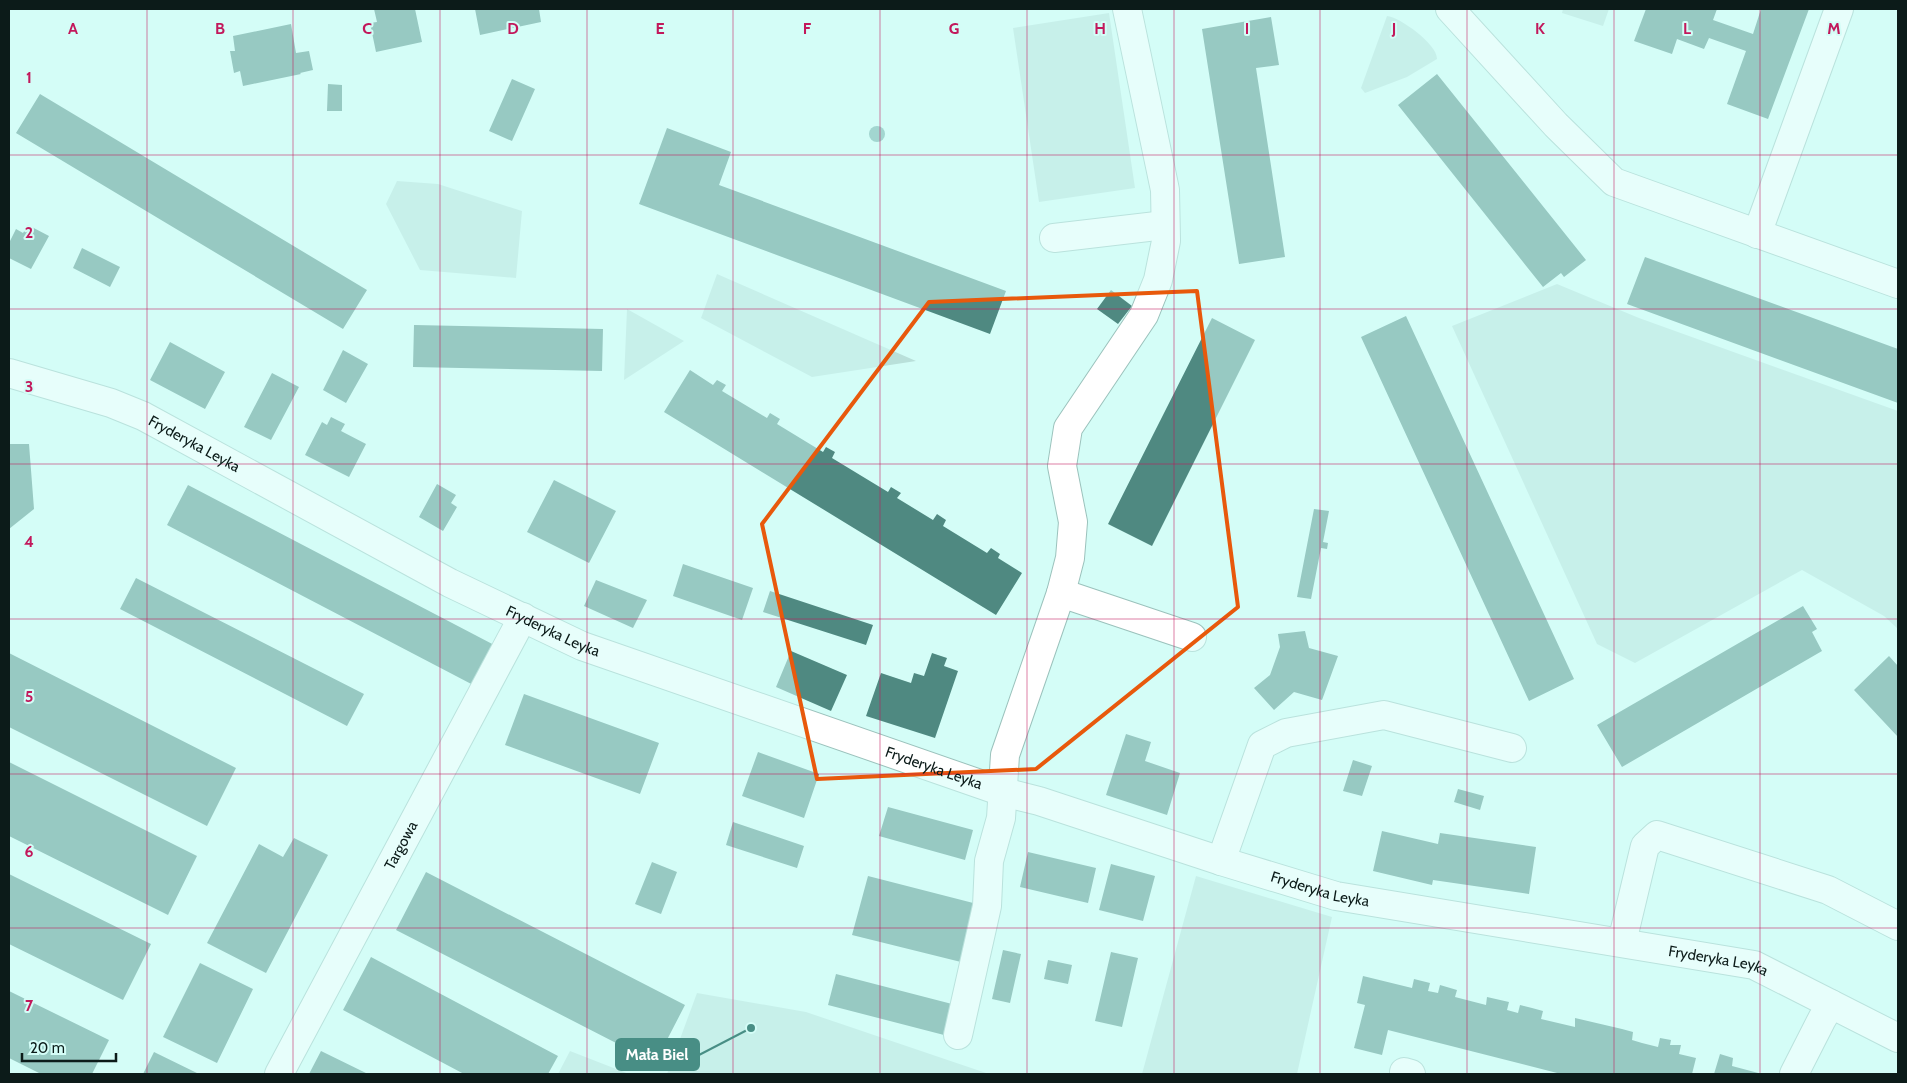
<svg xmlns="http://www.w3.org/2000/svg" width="1907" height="1083" viewBox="0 0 1907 1083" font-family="Cabin,sans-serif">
<rect width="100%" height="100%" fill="#d4fdf7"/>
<!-- green -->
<path fill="#b9e0da" d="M1563,9h46l-6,17 -41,-13z
M1109,13l26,175 -96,14 -26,-174z
M1387,16c13,1 51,29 50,43l-30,18 -42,16 -4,-5z
M397,181l41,3 84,27 -6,67 -96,-8 -34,-66z
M717,274l199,87 -104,16 -111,-59z
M1557,284l82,34 259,93v218l-14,-13 -82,-46 -167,93 -38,-19 -145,-318z
M627,309l57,32 -60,39z
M1196,876l136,41 -35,157h-155z
M697,993l109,19 183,62h-322z
M570,1051l59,23h-71z"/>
<!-- building -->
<path fill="#4f8981" d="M374,9h41l7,33 -46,10 -6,-29 7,-1z
M475,9h64l2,13 -61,13z
M1646,9h71l-4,11 40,14 8,-25h48l-41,110 -41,-15 19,-53 -37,-13 -5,11 -27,-10 -5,15 -38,-13z
M1271,17l8,48 -23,3 29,189 -46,7 -37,-235z
M291,24l5,29 13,-2 4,19 -13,3 1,1 -58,12 -3,-15 -6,2 -4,-22h5l-2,-15z
M1437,74l149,186 -22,17 -3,-4 -18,14 -145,-182z
M512,79l23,10 -23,52 -23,-10z
M328,84l14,1v26h-15z
M40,94l327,196 -24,39 -327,-196z
M667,128l64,24 -12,33 287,106 -16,43 -351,-130z
M28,225l21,11 -18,33 -22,-11v-15l7,-14 7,4z
M82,248l38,19 -10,20 -37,-19z
M1645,257l253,92v54l-271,-99z
M1111,290l21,16 -14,18 -21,-15z
M1406,316l168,363 -45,22 -168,-364z
M1212,318l43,22 -103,206 -44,-22z
M414,325l189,4 -1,42 -189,-4z
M170,342l55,30 -20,37 -55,-29z
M343,350l25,14 -22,39 -23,-13z
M690,370l23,15 4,-5 9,5 -4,6 45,27 3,-5 10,6 -3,5 46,28 3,-5 9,5 -3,6 56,34 3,-5 10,6 -4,5 36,22 4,-6 9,6 -3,6 44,27 4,-5 9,6 -2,4 24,15 -26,42 -332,-203z
M272,373l27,14 -28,53 -27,-13z
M331,417l14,7 -4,7 25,13 -17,33 -44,-22 17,-33 5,3z
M9,444h20l5,65 -25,20z
M554,480l62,31 -27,52 -62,-31z
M437,484l19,11 -5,8 6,4 -14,24 -24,-14z
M188,485l310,162 -21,40 -310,-162z
M1314,509l15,2 -6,31 5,1 -1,6 -6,-1 -10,51 -14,-2z
M683,564l70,24 -11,32 -69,-24z
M136,578l228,116 -17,32 -227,-117z
M596,580l51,20 -14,28 -49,-22z
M770,591l103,34 -7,20 -103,-33z
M1803,606l14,23 -5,3 10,19 -200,116 -25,-42z
M1305,631l4,17 29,8 -16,44 -28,-8 -20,18 -20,-22 16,-13 10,-28 -2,-13z
M791,651l56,24 -16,36 -55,-24z
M9,653l227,115 -29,58 -198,-99z
M932,653l15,5 -3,8 14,5 -23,67 -69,-22 15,-43 30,10 3,-10 10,3z
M1889,656l9,10v71l-44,-47z
M524,694l135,49 -19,51 -135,-49z
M1126,734l25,8 -6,19 35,12 -13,42 -61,-20z
M758,752l61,22 -15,44 -62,-22z
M1353,760l19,6 -10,30 -19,-5z
M9,762l188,94 -29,59 -159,-79z
M1458,789l26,7 -4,14 -26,-8z
M888,807l85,23 -8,30 -86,-24z
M733,822l71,24 -7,22 -71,-23z
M1382,831l56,13 2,-11 96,14 -7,47 -96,-14 -1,5 -59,-14z
M294,838l34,17 -62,118 -59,-30 52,-99 24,13z
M1028,852l68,16 -8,35 -68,-16z
M652,862l25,10 -16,42 -26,-10z
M1111,864l44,12 -12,45 -44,-11z
M426,872l259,133 -30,58 -259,-133z
M9,874l142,70 -28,56 -114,-56z
M868,876l113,29 -16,58 -113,-28z
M1003,950l18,4 -11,49 -18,-4z
M1111,952l27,6 -16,69 -27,-6z
M371,957l187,99 -10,18h-84l-121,-64z
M1048,960l24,5 -4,19 -24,-5z
M200,963l53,26 -36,74 -54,-26z
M836,974l116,30 -8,31 -116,-30z
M1363,976l49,12 2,-9 16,4 -2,8 10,2 2,-8 17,5 -2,7 31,8 1,-8 22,5 -2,8 11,3 2,-8 12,3 11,3 -2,8 34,8v-9l47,11 11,3 -1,8 10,3 16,4 2,-9 11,2 -1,5h11l-2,9 17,4 -4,16h-131l-173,-44 -6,25 -28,-7 11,-43 -8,-2z
M9,991l100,49 -17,34h-51l-32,-16z
M321,1051l47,23h-59z
M154,1052l45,22h-56z
M1720,1054l13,4 -1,8 30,8h-48z"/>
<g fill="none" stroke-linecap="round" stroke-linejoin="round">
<!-- minor casing -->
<g stroke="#9bc2bc" stroke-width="30">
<g id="minor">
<path d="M1127,9l38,181 1,51 -8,39 -14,35 -76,113 -6,38 11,56 -3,36 -9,35 131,44"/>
<path d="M1450,9l106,116 58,57 284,102"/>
<path d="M1757,234l82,-225"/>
<path d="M1054,238l111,-13"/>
<path id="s1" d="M9,373l102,30 32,13 307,167 132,63 421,146 36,9 182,60 115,35 418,69 144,73"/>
<path d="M1221,861l41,-116 24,-12 98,-18 128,33"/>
<path d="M1622,942l23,-96 12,-11 171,55 70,36"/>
<path d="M958,1035l29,-129 2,-45 12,-43 4,-63 56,-162"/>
<path d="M1404,1072l7,2"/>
<path id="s2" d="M279,1074l244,-457"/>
<path d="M1794,1074l28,-55 9,-15"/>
</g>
</g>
<!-- minor -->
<use href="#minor" stroke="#fff" stroke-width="28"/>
</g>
<!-- trees -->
<circle fill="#66a69f" cx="877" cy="134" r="8"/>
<!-- marked area -->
<path d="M0 0H1907V1083H0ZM1197,291l41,316 -202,162 -219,10 -55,-255 167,-222z" fill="#d4fdf7" fill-opacity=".55" fill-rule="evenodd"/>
<path fill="none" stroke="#e8590c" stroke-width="4" stroke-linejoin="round" d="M1197,291l41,316 -202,162 -219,10 -55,-255 167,-222z"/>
<!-- grid -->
<path fill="none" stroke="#c2185b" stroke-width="1" stroke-opacity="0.55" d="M147,9v1065M293,9v1065M440,9v1065M587,9v1065M733,9v1065M880,9v1065M1027,9v1065M1174,9v1065M1320,9v1065M1467,9v1065M1614,9v1065M1760,9v1065M9,155h1889M9,309h1889M9,464h1889M9,619h1889M9,774h1889M9,928h1889"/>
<g text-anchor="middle" stroke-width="4" stroke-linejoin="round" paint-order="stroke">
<!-- street labels -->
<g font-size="15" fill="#0c1b19" stroke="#d4fdf7">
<text dy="5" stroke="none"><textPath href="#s1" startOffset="199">Fryderyka Leyka</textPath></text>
<text dy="5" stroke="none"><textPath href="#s1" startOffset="604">Fryderyka Leyka</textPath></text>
<text dy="5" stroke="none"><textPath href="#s1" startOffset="1009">Fryderyka Leyka</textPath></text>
<text dy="5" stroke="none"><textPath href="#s2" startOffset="259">Targowa</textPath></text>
<text dy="5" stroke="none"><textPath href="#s1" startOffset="1414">Fryderyka Leyka</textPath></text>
<text dy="5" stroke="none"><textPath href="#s1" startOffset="1819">Fryderyka Leyka</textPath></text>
</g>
</g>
<g font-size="16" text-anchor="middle" font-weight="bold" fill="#c2185b" stroke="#d4fdf7" stroke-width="4" stroke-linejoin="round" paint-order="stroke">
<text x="73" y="34">A</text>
<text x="220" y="34">B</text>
<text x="367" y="34">C</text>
<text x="513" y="34">D</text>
<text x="660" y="34">E</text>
<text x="807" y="34">F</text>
<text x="954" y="34">G</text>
<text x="1100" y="34">H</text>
<text x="1247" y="34">I</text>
<text x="1394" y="34">J</text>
<text x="1540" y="34">K</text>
<text x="1687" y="34">L</text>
<text x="1834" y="34">M</text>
<text x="29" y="83">1</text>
<text x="29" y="238">2</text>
<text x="29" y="392">3</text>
<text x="29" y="547">4</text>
<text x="29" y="702">5</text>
<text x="29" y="857">6</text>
<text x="29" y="1011">7</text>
</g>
<!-- callouts -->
<path fill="none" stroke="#488e85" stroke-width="2" d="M751 1028L699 1055"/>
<circle fill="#488e85" stroke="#d4fdf7" stroke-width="2" cx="751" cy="1028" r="5"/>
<rect fill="#488e85" stroke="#488e85" stroke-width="2" x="616" y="1039" width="83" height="31" rx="5"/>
<g font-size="16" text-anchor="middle" font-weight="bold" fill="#fff">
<text x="657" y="1060">Mała Biel</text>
</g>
<!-- border -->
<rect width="1907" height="1083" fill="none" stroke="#0c1b19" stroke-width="20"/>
<!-- scale -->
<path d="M22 1053v8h94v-8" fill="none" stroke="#0c1b19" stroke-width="2.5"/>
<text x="30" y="1053" font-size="15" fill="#0c1b19" stroke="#d4fdf7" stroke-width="4" paint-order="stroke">20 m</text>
</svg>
